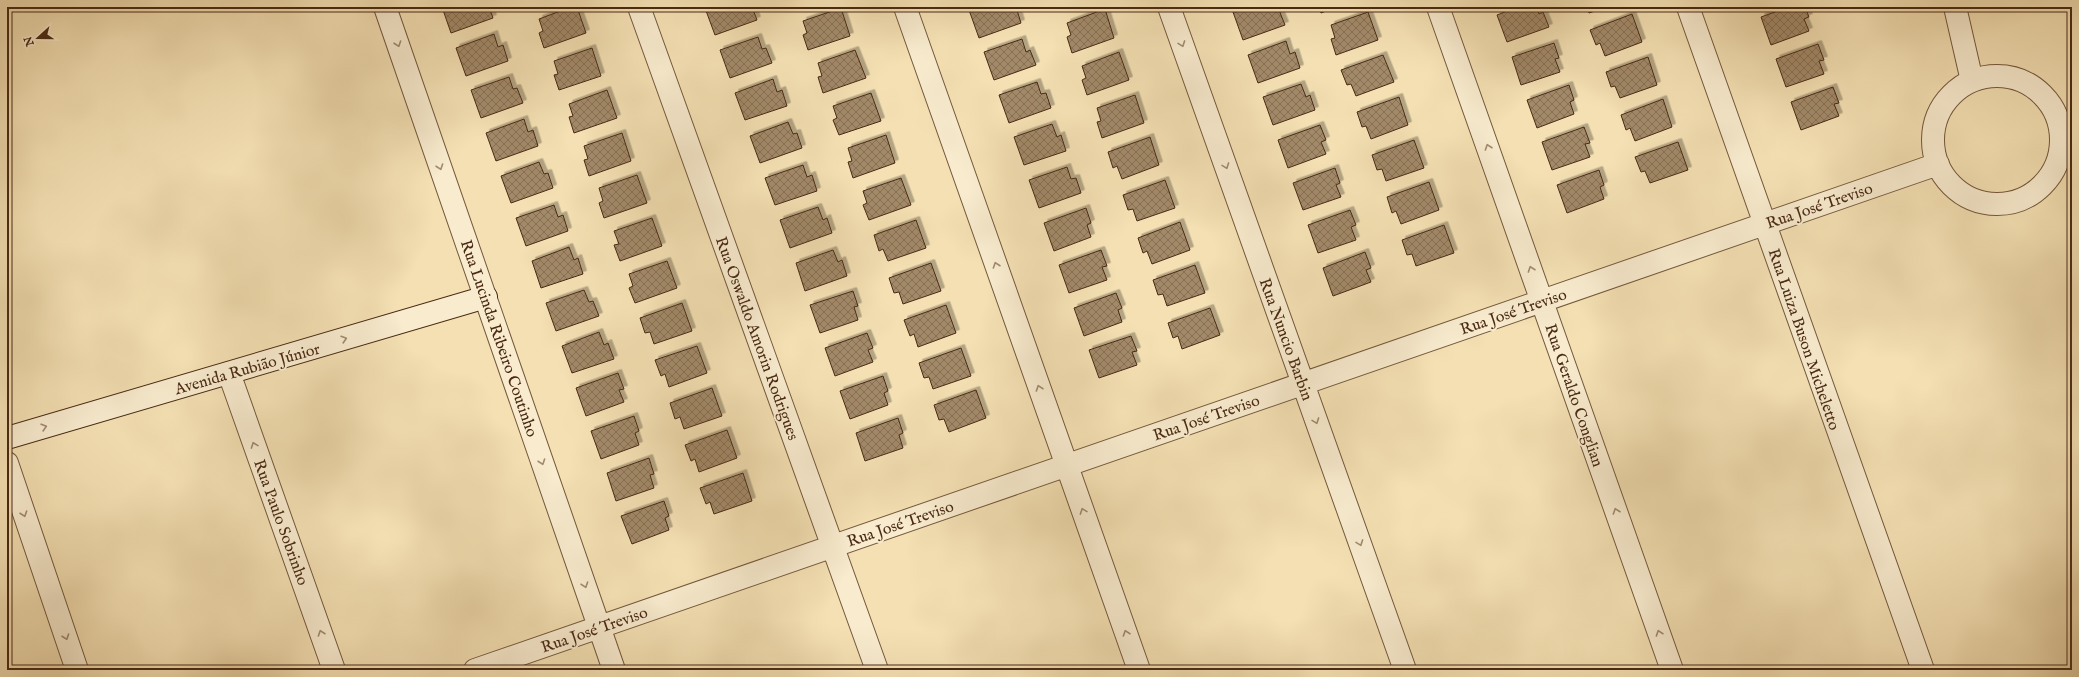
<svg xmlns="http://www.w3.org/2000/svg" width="2079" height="677" viewBox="0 0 2079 677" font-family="'IM FELL English',serif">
<defs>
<pattern id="building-cross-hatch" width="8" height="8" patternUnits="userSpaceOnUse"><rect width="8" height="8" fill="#a28967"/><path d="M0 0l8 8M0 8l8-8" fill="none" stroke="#867054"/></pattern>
<filter id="shadow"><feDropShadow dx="3.5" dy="-3.5" stdDeviation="0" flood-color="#0004"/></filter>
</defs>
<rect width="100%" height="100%" fill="#f4e0b3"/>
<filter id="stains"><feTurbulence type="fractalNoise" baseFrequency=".005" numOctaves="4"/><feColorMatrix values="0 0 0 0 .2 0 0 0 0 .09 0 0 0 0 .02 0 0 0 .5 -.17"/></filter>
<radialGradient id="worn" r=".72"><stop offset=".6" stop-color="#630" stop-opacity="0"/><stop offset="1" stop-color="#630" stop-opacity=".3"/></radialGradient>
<!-- building -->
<path fill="url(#building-cross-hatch)" stroke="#492a14" filter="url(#shadow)" d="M442,7h47l4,11 -42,15z
M571,7h6l9,26 -42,15 -5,-15 4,-2 -4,-12z
M752,7l5,13 -42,15 -10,-27z
M977,7h34v2l5,-2 5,16 -42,15 -10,-28z
M1056,7h10l-9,3z
M1248,7h25l2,5 4,-2 6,15 -42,15 -10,-28z
M1319,7h17l-15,6z
M1518,7h19l2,7 4,-2 6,15 -42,15 -10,-27z
M1587,7h20l-18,6z
M1789,7h16l4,10 -5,2 5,12 -38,14 -10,-28z
M841,8l9,28 -42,14 -5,-15 4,-2 -4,-12z
M1105,9l9,29 -42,15 -5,-16 4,-2 -4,-12z
M1368,12l10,28 -42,15 -5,-16 4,-1 -4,-13z
M1632,14l10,28 -37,14 -5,-13 -4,2 -6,-15z
M494,34l4,13 5,-2 5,16 -42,15 -10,-28z
M758,37l4,12 4,-1 6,15 -42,15 -10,-28z
M1022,39l4,13 4,-2 6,15 -42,15 -10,-28z
M1286,41l4,13 5,-2 5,16 -42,15 -10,-28z
M1554,43l5,15 -4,1 5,13 -39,13 -9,-28z
M1818,44l6,16 -5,1 5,13 -38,13 -10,-28z
M592,48l9,28 -42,14 -5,-15 4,-1 -4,-13z
M855,50l11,28 -43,15 -5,-16 4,-1 -4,-13z
M1119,52l10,28 -42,15 -5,-15 4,-2 -4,-12z
M1383,55l11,27 -38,14 -5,-12 -4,1 -6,-15z
M1648,57l9,28 -37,13 -5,-12 -4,1 -5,-15z
M509,77l4,12 4,-1 6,15 -42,15 -10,-28z
M773,79l4,13 5,-2 5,16 -42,14 -10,-27z
M1037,82l4,12 5,-1 5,15 -42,15 -10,-28z
M1301,84l5,13 4,-2 5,15 -42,15 -10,-28z
M1569,85l5,15 -4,2 4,12 -37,14 -10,-28z
M1833,87l6,16 -5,1 5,12 -38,14 -10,-28z
M607,90l10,28 -43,15 -5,-16 4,-1 -4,-12z
M871,93l10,28 -42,14 -6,-15 4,-2 -4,-12z
M1135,95l9,28 -42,15 -5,-16 4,-1 -4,-13z
M1399,97l9,28 -37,14 -5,-13 -4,1 -5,-15z
M1663,99l9,28 -37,14 -5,-13 -4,2 -5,-15z
M524,119l4,13 5,-2 5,16 -42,15 -10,-28z
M788,122l5,12 4,-1 5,15 -42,15 -10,-27z
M1052,124l5,13 4,-2 5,16 -42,14 -10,-28z
M1320,125l6,15 -5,2 5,12 -38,14 -10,-28z
M1584,127l6,16 -5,1 5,13 -38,13 -10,-28z
M622,133l9,28 -42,15 -5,-16 4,-1 -4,-13z
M886,135l9,28 -42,15 -5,-16 4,-1 -4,-13z
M1150,137l9,28 -37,14 -5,-13 -4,2 -5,-16z
M1414,140l10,28 -38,13 -4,-12 -5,1 -5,-15z
M1678,142l10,28 -38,13 -5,-12 -4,1 -6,-15z
M539,162l5,12 4,-1 5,15 -42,15 -10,-27z
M803,165l4,12 5,-2 5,16 -42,14 -10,-27z
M1067,167l4,12 5,-1 5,15 -42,15 -10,-28z
M1335,168l5,15 -4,2 5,12 -38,13 -10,-27z
M1599,170l5,15 -4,2 4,12 -37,14 -10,-28z
M637,175l10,28 -43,15 -5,-15 4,-2 -4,-13z
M901,178l10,27 -42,15 -6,-15 4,-2 -4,-12z
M1165,180l10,28 -38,13 -4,-12 -5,1 -5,-15z
M1429,182l10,28 -38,14 -5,-13 -4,2 -5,-16z
M554,205l4,12 5,-2 5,16 -42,15 -10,-28z
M818,207l5,13 4,-2 5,15 -42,15 -10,-28z
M1086,208l5,15 -4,2 4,12 -37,14 -10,-28z
M1350,210l6,15 -5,2 5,13 -38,13 -10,-28z
M652,218l10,28 -42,15 -6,-16 5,-1 -5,-13z
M916,220l10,28 -38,13 -5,-12 -4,2 -5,-16z
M1180,222l10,28 -38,14 -5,-13 -4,2 -5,-15z
M1444,225l10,28 -38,13 -4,-12 -5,1 -5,-15z
M569,247l5,13 4,-2 5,16 -42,14 -9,-27z
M833,250l5,12 4,-2 5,16 -42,15 -9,-28z
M1101,250l6,16 -5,1 5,13 -38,13 -10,-28z
M1365,252l6,16 -5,2 5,12 -38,14 -10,-28z
M667,261l10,27 -42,15 -6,-15 4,-2 -4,-12z
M931,263l10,28 -38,13 -4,-12 -5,1 -5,-15z
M1195,265l10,28 -38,13 -4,-12 -5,1 -5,-15z
M584,290l5,12 4,-1 6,15 -43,15 -10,-28z
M853,291l5,15 -4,1 4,13 -38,13 -10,-28z
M1116,293l6,15 -4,2 4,12 -38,14 -10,-28z
M682,303l10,28 -38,13 -4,-12 -5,1 -5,-15z
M946,305l10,28 -38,14 -4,-13 -4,2 -6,-16z
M1210,308l10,27 -38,14 -4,-13 -5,2 -5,-15z
M599,332l5,13 4,-2 6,16 -42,14 -10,-27z
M867,333l6,15 -5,2 5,12 -38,14 -10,-28z
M1131,336l6,15 -5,1 5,13 -38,13 -10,-28z
M697,346l10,27 -38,14 -4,-13 -4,2 -6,-16z
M961,348l10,28 -38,13 -4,-12 -5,1 -5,-15z
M618,373l6,16 -5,1 5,12 -38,14 -10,-28z
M883,376l5,15 -4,2 4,12 -38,14 -10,-28z
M712,388l10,28 -38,13 -4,-12 -5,2 -5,-16z
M976,390l10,28 -37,14 -5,-13 -5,1 -5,-15z
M634,416l5,15 -4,2 4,12 -38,14 -10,-28z
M898,418l5,15 -4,2 4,13 -38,13 -9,-28z
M727,430l10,28 -38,14 -4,-13 -4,2 -6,-16z
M649,458l5,16 -4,1 4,13 -38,13 -9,-28z
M743,473l9,28 -38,13 -4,-12 -4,2 -6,-16z
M664,501l5,15 -4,2 4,12 -37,14 -11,-28z"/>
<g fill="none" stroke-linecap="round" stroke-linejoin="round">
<!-- street casing -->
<g stroke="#74583c" stroke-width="24">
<path id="street" d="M385,7l229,663
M639,7l238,663
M905,7l234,663
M1169,7l236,663
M1438,7l234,663
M1688,7l235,663
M1955,7l17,74
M1933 140a64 64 0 1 1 128 0a64 64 0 1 1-128 0Z
M229,373l105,297
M7,463l70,207
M475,670l1463,-506"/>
</g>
<!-- secondary casing -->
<g stroke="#492a14" stroke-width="24">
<path id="secondary" d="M7,438l479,-141"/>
</g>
<!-- street -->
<use href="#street" stroke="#f8ebce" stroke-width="22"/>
<!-- secondary -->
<use href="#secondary" stroke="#f8ebce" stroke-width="22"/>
</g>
<!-- one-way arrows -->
<defs><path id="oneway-chevron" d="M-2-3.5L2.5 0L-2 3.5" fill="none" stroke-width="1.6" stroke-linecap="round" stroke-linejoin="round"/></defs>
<g stroke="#a08a71">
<use href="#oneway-chevron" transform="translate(398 44) rotate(71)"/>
<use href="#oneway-chevron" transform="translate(1182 44) rotate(70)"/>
<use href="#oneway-chevron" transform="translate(1488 147) rotate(-109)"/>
<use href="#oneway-chevron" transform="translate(1226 166) rotate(70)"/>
<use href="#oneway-chevron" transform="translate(440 167) rotate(71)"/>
<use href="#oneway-chevron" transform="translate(996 265) rotate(-109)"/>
<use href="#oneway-chevron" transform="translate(1531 269) rotate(-109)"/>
<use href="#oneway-chevron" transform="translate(344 339) rotate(-17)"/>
<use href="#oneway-chevron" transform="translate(1039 388) rotate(-109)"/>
<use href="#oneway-chevron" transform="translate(1316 421) rotate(70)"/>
<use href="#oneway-chevron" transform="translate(44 427) rotate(-16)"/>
<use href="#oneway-chevron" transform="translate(254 445) rotate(-110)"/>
<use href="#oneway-chevron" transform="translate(542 462) rotate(71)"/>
<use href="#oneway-chevron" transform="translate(1083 511) rotate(-110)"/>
<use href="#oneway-chevron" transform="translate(1616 511) rotate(-109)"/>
<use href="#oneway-chevron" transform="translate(24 514) rotate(71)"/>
<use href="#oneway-chevron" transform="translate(1360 543) rotate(70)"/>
<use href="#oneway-chevron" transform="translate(585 585) rotate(71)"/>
<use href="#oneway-chevron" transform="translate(321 633) rotate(-109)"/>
<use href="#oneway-chevron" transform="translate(1126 633) rotate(-109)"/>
<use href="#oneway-chevron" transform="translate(1659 633) rotate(-109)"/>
<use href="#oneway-chevron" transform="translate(66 637) rotate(71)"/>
</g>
<g text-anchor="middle" stroke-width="4" stroke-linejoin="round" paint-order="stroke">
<!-- street labels -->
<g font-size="16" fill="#492a14" stroke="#f8ebce">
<text transform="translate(1819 205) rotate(-19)" y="6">Rua José Treviso</text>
<text transform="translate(1513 311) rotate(-19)" y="6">Rua José Treviso</text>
<text transform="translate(500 338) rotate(71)" y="6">Rua Lucinda Ribeiro Coutinho</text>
<text transform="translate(758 338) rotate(70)" y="6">Rua Oswaldo Amorin Rodrigues</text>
<text transform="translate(1287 339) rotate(70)" y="6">Rua Nuncio Barbin</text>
<text transform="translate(1805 339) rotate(71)" y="6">Rua Luiza Buson Micheletto</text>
<text transform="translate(247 368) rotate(-16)" y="6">Avenida Rubião Júnior</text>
<text transform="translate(1575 395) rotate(71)" y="6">Rua Geraldo Conglian</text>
<text transform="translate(1206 417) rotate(-19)" y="6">Rua José Treviso</text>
<text transform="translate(282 522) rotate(70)" y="6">Rua Paulo Sobrinho</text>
<text transform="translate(900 523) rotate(-19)" y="6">Rua José Treviso</text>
<text transform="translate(594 629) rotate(-19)" y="6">Rua José Treviso</text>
</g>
</g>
<!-- margin -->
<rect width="2079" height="677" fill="none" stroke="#f4e0b3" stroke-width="24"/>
<rect x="8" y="8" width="2063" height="661" fill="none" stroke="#492a14" stroke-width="2"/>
<rect x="12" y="12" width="2055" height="653" fill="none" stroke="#492a14"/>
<!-- north arrow -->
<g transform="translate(38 38) rotate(249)" stroke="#f8ebce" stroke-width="3" paint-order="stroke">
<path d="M0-3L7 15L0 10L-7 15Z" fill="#492a14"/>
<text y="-6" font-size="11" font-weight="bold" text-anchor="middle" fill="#492a14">N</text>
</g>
<rect width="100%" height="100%" filter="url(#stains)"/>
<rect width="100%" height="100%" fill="url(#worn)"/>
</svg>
